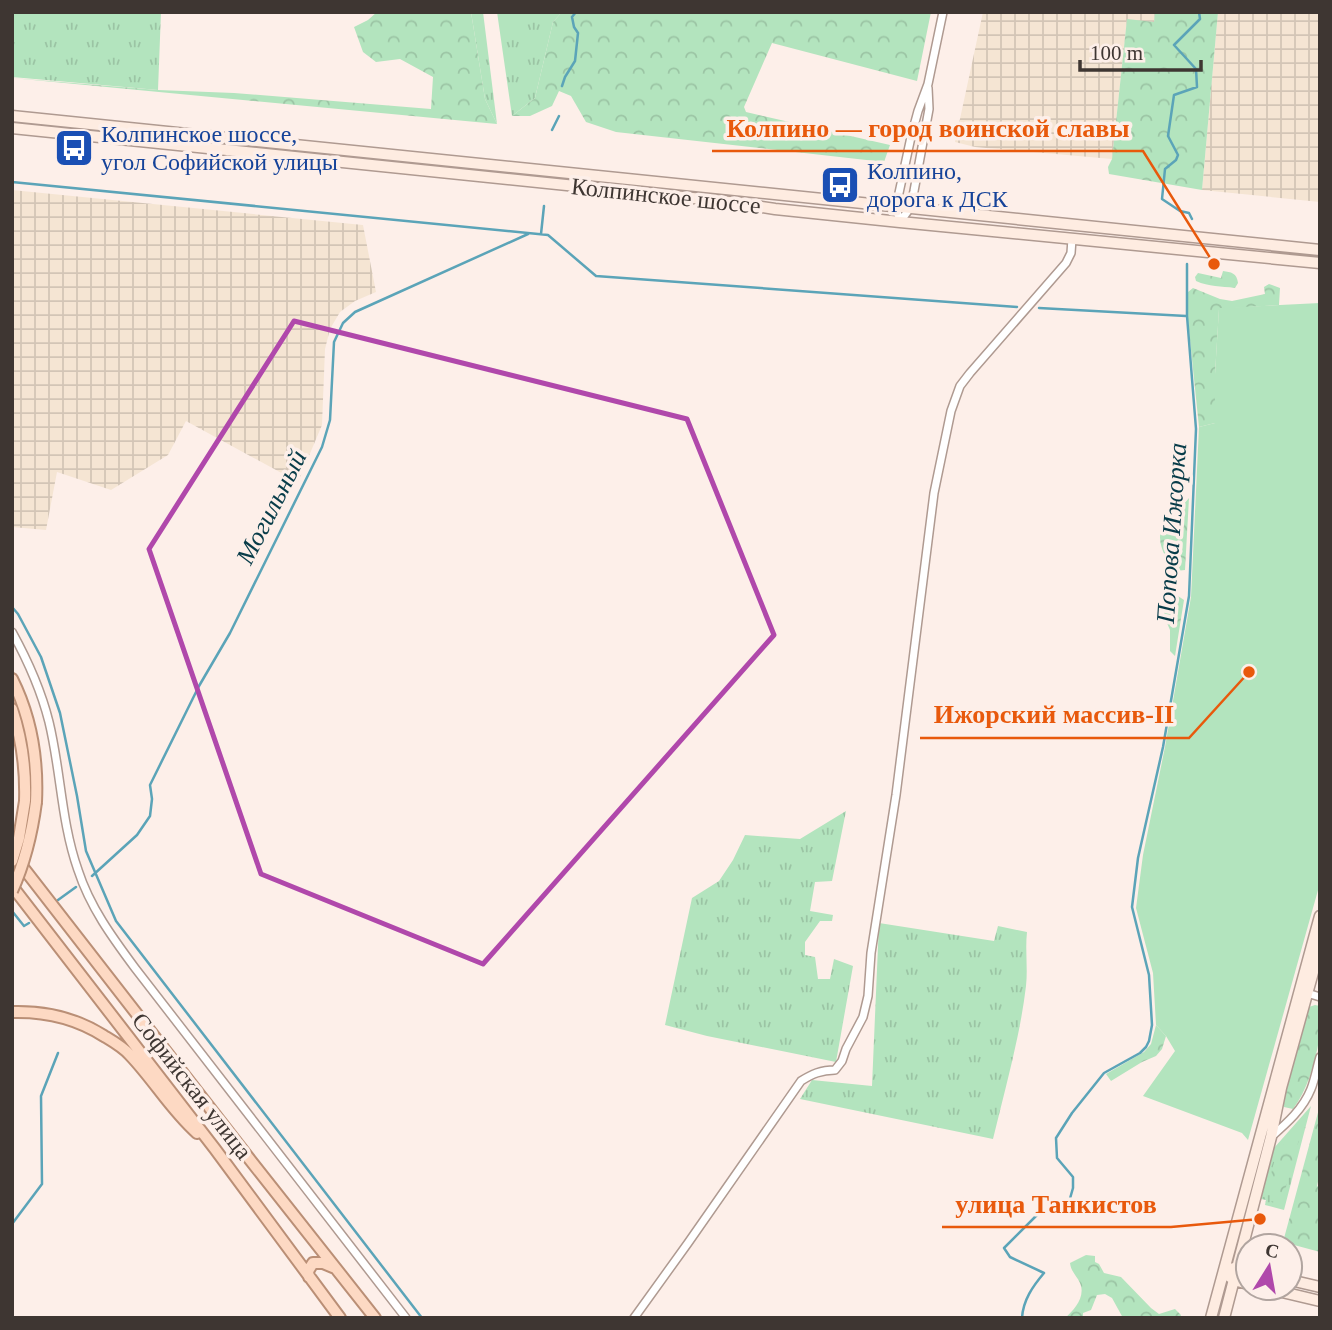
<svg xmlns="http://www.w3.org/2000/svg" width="1332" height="1330" viewBox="0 0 1332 1330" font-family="'Times New Roman',serif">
<defs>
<pattern id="industrial-grid" width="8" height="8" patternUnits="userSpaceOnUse" patternTransform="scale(1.75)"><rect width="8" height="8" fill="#f5e5d3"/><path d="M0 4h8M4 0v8" fill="none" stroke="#d3c5b6"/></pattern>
<pattern id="grass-tufts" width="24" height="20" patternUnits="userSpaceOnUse" patternTransform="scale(1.75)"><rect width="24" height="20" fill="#b3e4be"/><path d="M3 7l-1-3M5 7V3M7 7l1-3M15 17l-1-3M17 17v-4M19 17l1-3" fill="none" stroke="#9bc4a4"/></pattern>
<pattern id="forest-crowns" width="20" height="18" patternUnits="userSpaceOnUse" patternTransform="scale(1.75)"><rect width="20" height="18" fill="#b3e4be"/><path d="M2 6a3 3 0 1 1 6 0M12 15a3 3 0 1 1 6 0" fill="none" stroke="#9bc4a4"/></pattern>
</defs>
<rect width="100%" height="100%" fill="#fdefe9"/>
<!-- industrial -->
<path fill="url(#industrial-grid)" d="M983,12h172l-1,10 -27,-2 -15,139 -137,-12 -20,-5z
M1218,12h102v190l-118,-12z
M12,190l351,35 13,67 -21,9 -15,11 -10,17 -5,20 -3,76 -24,57 -112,-61 -18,34 -57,35 -54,-18 -11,58 -34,-3z"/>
<!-- grass -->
<path fill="url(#grass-tufts)" d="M12,12h149l-3,78 -146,-13z
M471,12h12l14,112 -12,-25z
M497,12h65l-9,10 -18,76 -23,18z
M846,811l-14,70 -17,1 -5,29 23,4 -1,6h-12l-15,21v13l10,2 3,22h12l4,-20 19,7 -17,96 -129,-26 -42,-11 27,-127 27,-17 14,-21 12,-25 55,4z
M879,923l115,18 4,-15 29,6c-2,18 1,36 -1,54 -6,51 -21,103 -33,153l-193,-40 12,-19 60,6z
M1311,1106l-27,104 -19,-5 1,-5 -5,-1 13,-51z"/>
<!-- forest -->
<path fill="url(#forest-crowns)" d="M377,12h94l14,87 12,25 -485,-46 146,12 76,3 197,16 2,-32 -33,-18 -24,3 -13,-10 -9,-25 14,-7z
M562,12h369l-14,69 -145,-38 -28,64 2,5 144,33 -6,17 -268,-30 -30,-10 -15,-26 -12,-5 -7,15 -22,10h-18l23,-18 18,-76z
M1155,12h63l-16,178 -93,-16 -1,-7 4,-8 15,-140 27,3z
M1223,271c8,1 14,2 15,12l-3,5c-14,-2 -26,-1 -39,-7l-1,-4 3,-4 23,5z
M1269,284l11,4 -1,17 -60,4 -4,65v49l-16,4 -12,-116 1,-19 5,-4 27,11 12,2 33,-7 -1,-7z
M1189,498l-4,72 -9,1c-11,-12 -23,-33 -11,-49 7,-9 17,-15 24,-24z
M1175,594l9,6 -9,56 -5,-5v-21l-6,-14 2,-20z
M1315,1005l5,1c0,11 1,23 -1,34 -4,23 -12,51 -26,69l-9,-2 -1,-4 26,-96z
M1156,1025l10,11 -4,13 -6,7 -14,6 -31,19 -5,-7 38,-22 7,-8z
M1320,1105v68l-3,13 3,2v64l-37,-10z
M1302,1129l-16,58 -8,16 -7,-2c-4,-28 5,-59 31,-72z
M1086,1255l9,1v6l4,2 5,9 17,4 30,31 8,6 16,-5 6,6 -1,3h-57l-11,-20 -7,-4 -8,1 -6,15 -8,3v5h-18c9,-8 21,-21 15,-35 -3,-7 -9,-11 -10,-20z"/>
<!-- garden -->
<path fill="#b3e4be" d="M1320,303v580l-72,257 -6,-7 -99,-37 32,-45 -9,-15 -10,-11 -3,-52 -17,-65 7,-53 22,-108 26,-150 8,-170 16,-4v-49l4,-66z"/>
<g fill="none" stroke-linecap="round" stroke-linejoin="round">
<!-- stream -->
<path stroke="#5ba4b8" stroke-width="2.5" d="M562,86l3,-9 10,-16 3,-28 -4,-6 -2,-10 4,-5
M552,130l7,-14
M12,182l536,53 48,41 421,31
M1192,219l-3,-6 -9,-2 -18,-12 3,-30 11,-9 2,-5 -10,-19 6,-41 23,-8 -1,-18 -22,-24 26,-26 -1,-7
M541,234l3,-28
M1039,308l147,8
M12,607l6,7 23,43 19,56 17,83 9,55 30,70 306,397
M92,876l45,-41 13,-19 2,-17 -2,-14 49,-99 31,-53 92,-186 8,-27 4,-78 9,-19 12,-11 173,-78
M58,900l18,-13
M12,911l12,15 5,-3
M12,1224l30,-40 -1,-88 17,-43
M1022,1318c1,-18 11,-32 22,-45l-34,-16 -6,-9 33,-33 32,-13 4,-14v-11l-16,-19 -1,-20 16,-25 32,-40 36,-20 6,-6 3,-6 3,-16 -3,-50 -17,-68 6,-49 25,-111 26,-151 7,-167 -9,-113v-52"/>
<!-- minor casing -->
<g stroke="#af9a91" stroke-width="10">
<path id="minor" d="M900,222l-4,-15 15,-70 7,-26 10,-27 15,-72
M900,222l10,-14 4,-17 15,-82 -1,-21
M12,632c16,29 29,58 37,90 12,49 12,100 29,148 12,37 34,67 57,98l271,350
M1307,993l13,4
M1271,1137c16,-14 32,-28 40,-48 4,-10 6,-22 9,-32
M634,1318l54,-75 113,-162c11,-7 20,-11 34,-11l7,-9 4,-12 17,-32 5,-21 3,-43 25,-158 38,-302 17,-82 9,-25 10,-13 96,-110 5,-10 1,-14"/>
</g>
<!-- secondary casing -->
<g stroke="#af9a91" stroke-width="13">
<path id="secondary" d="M12,116l1308,134
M12,128l710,73 53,8 125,13 420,41
M1231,1269l6,-2 11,2
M1229,1276l5,4 14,4
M1290,1280l30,7
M1265,1288l55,13
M1211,1318l109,-402
M1224,1318l47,-181 10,-49 39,-141"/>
</g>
<!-- primary casing -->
<g stroke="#ba8f76" stroke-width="14">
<path id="primary" d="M12,679c19,38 26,81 24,123
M12,709c10,30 14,60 13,92
M18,861l233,300 124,157
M12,886l203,263 125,169
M12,1012c34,-1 64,6 92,24 10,6 19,11 26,19 24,25 41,55 67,78
M309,1277l-1,-6 5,-8h10l12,5"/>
</g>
<!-- minor -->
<use href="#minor" stroke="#fff" stroke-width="7"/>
<!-- secondary -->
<use href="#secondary" stroke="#feece1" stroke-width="10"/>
<!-- primary -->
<use href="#primary" stroke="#fdd9c3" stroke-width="10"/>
<!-- primary-bridge casing -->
<g stroke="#ba8f76" stroke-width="14" stroke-linecap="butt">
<path id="primary-bridge" d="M12,861l7,-23 6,-37
M12,891c13,-29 20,-58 24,-89"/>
</g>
<!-- primary-bridge -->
<use href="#primary-bridge" stroke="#fdd9c3" stroke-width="10"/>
</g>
<!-- marked area -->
<path fill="none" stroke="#b048ab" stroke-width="5" stroke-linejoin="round" d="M294,321l393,98 87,216 -291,329 -222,-90 -112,-325z"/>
<!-- icons -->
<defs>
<g id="bus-square" transform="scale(2.0125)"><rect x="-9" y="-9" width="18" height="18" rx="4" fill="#1a4fb4" stroke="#fdefe9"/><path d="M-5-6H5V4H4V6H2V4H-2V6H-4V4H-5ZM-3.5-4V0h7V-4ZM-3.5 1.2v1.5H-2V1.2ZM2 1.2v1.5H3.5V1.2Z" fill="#fff"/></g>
</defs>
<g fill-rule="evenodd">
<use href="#bus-square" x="74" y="148"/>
<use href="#bus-square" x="840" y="185"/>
</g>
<g text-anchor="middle" stroke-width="7" stroke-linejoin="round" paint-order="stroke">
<!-- transit labels -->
<g font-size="24" fill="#164399" stroke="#fdefe9" text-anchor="start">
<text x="101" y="142">Колпинское шоссе,<tspan x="101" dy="28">угол Софийской улицы</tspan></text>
<text x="867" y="179">Колпино,<tspan x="867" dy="28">дорога к ДСК</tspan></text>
</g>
<!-- street labels -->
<g font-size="24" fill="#3e3632" stroke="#fdefe9">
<text transform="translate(666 196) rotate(6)" y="8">Колпинское шоссе</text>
<text transform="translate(192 1086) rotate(52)" y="8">Софийская улица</text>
</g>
<!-- water labels -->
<g font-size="26" font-style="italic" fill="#083c49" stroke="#fdefe9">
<text transform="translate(271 507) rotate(-63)" y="9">Могильный</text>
<text transform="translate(1171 533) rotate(-86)" y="9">Попова Ижорка</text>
</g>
</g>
<!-- callouts -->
<path fill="none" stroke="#e8590c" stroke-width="2.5" d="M1214 264L1143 151H712M1249 672L1189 738H920M1260 1219L1171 1227H942"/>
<g fill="#e8590c" stroke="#fdefe9" stroke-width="2.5">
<circle cx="1214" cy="264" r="7"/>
<circle cx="1249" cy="672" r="7"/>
<circle cx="1260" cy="1219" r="7"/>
</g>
<g font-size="26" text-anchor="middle" font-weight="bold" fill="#e8590c" stroke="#fdefe9" stroke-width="7" stroke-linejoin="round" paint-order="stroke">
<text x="928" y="137">Колпино — город воинской славы</text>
<text x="1054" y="723">Ижорский массив-II</text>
<text x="1056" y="1213">улица Танкистов</text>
</g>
<!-- border -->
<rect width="1332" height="1330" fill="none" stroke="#3e3632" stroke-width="28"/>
<!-- north arrow -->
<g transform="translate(1269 1267) rotate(11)"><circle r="33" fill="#fdefe9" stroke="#b1a5a0" stroke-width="2"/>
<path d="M0-5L12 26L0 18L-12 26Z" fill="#b048ab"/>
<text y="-10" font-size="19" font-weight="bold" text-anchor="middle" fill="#3e3632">С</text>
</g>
<!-- scale -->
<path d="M1080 60v10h121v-10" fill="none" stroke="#3e3632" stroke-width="3.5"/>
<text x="1090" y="60" font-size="21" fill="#3e3632" stroke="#fdefe9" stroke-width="5" paint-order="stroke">100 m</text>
</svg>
